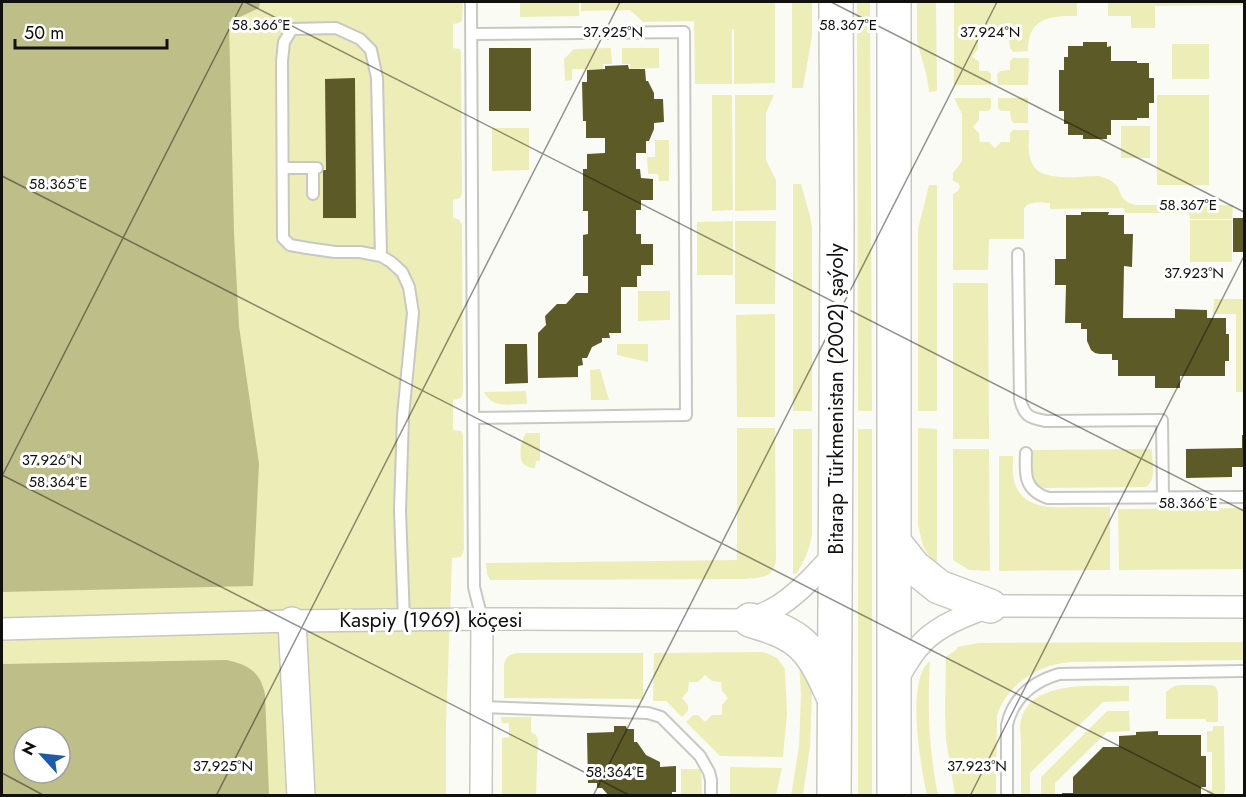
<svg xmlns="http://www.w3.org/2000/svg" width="1246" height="797" viewBox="0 0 1246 797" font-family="Jost,sans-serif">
<rect width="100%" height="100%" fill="#fbfbf6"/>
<!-- green -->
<path fill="#ededb7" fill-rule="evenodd" d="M2,2h461l-1,19 -3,2 -6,1v24l7,1 1,4 1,141 -2,4 -7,2v18l5,1 4,5 1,168 -2,6 -8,2v30l8,1 2,4 1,115 -3,7 -9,1 -6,169v68l-444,1zM24,737h36v36h-36z
M520,2h59v14l-59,1z
M581,2h194v81l-41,1v-55h-2v55h-37l-1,-63 -51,1 -13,-12 -49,1z
M792,2h20v34l-9,52h-11z
M857,2h13l2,409h-14z
M917,2h19l1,89 -8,1 -2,-15 -10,-36z
M954,2h123v14c-27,0 -49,1 -49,35l-15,1 -3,-4 -1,-9h-9l-6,-6 -7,7h-9v9l-6,7 7,6v9h9l3,3v11h-37z
M1108,2h136v3l-89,1v22h-24v-12h-23z
M1172,44h37v35h-37z
M611,48l1,16h-9v5h-31v11l-7,1 -1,-22 10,-10z
M622,48h37v20l-29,1v-5h-8z
M1013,58h16l-1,27h-30l-1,-11 3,-3 10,-1v-9z
M712,95h20l1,115 -21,1z
M735,95h39l-8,18v47l10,20v30l-41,1z
M1157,95h52v90h-52z
M954,98h37v10l-3,3h-9v9l-6,7 6,6 1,9h9l6,6 6,-6h9v-9l3,-3h16c0,11 -2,23 3,33 8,20 49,13 67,13 5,2 11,3 15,7 10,8 2,16 21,22h98l-1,14h-42l-1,-6h-64l-1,-5 -74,1v-6c-9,0 -22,-3 -26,6v30h-35l-1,31h-35v-76l5,-3 2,-4 -2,-4 -5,-2v-8l9,-12v-47z
M998,98h30v25h-14l-3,-3 -1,-9h-9l-3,-3z
M1121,126h29v32h-29z
M492,128h37v42l-37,1z
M655,140h14v41h-10l-1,-7h-10l-1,-17h8z
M793,184h8l9,32 2,12v183h-19z
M929,185h8v226h-19v-182z
M1190,220h42v42h-42z
M733,221v54h-36v-53z
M735,221h41l-1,83h-40z
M953,283h35l1,156h-36z
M638,291h32v29l-32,1z
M1214,299h30v93h-8v-78h-23z
M775,314v103h-38l-1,-102z
M617,344h31v18l-31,-7z
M600,369l9,31h-18l-1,-30z
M526,391l1,13c-17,0 -35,5 -43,-12z
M737,428h38l1,131c-2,20 -16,19 -32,20l-254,1 -3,-6 -1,-11 251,-3z
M918,428l19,1v135h-3l-11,-18 -5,-21z
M793,429h19v105c-2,15 -8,28 -16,40h-3z
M858,429h14v367l-14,-1z
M526,433h14v28h-4l-1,7c-4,0 -10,-1 -13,-6 -3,-7 -1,-23 4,-29z
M953,449h36l1,122 -21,-1 -16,-10z
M1152,449c0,12 5,31 -6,38l-102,1 -8,-2 -4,-8v-28z
M999,456h14c0,9 -1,19 2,28 10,25 35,24 57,23 13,0 25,0 38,0v63l-111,1z
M1244,508v61l-125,1 -1,-61z
M1244,642v18l-174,2c-33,3 -62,22 -73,53l-1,80h-41l-9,-55 -1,-26 1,-57 11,-8v-2l22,-4z
M762,652l7,2 8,4 8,11 2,45 -4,43 -63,-1 -34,-34 7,-7h5l7,7 7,-7h10v-10l6,-7 -6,-7 -1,-9 -9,-1 -7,-6 -7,7h-9l-1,9 -6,7 6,7v6l-6,6 -16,-16h-13l1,-48z
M517,653h126v46l-139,-1v-34c2,-7 5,-10 13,-11z
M930,661c-3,46 -1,90 8,134h-11c-6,-27 -22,-115 3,-134z
M799,662l12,24 1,8 -2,53 -7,48 -12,1 8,-50 2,-52z
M1180,685h31l5,2 2,6v29h-12v-3h-40v-27l8,-6z
M1129,686v15l-26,1 -73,71v22h-9c0,-17 0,-34 0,-51 0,-8 -2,-16 0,-24 11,-42 76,-33 108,-34z
M1107,711h22l1,20 -23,1 -52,51v12h-14v-18z
M501,717h30v15l5,3 2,4 -2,56h-34v-57l7,-1v-14h-7z
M1213,726h11l1,64 -2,5h-16v-5h5v-38h-5v-21h6z
M730,767l52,1 -6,27h-46z
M681,769h20l1,26h-21z"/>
<!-- forest -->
<path fill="#bebe88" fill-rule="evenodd" d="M2,2h258l-1,6 -30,14 5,211 5,93 20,138 -6,122 -251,6z
M227,660c22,5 33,12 38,34l4,101h-267v-131zM24,737h36v36h-36z"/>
<!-- building -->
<path fill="#5c5a27" d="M1083,42h24v5l4,-1v15h26v2h12v15h5v25h-5v15h-12v2h-26v15h-4v4h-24v-4h-15v-11h-4v-13h-5v-41h5v-13h4v-11h15z
M489,48h42v63h-42z
M628,65l1,4h16l1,12h2l6,12v6h9l1,23 -10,1v6l-5,12h-3v12h-10v16h4l1,9 12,1v21h-12v10h-5v24h5v10h12v21h-12v11h-4v11h-16v46h-12l1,5h-8v4l-10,5 -5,11h-5l1,7 -5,1v11l-40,1v-45l8,-8 -1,-9 12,-12h9l10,-11h12v-17h-5v-41l5,-1v-23h-5v-42h4v-15l18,-1v-15h-19v-17h-3l-1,-39h5v-12l18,-1v-3z
M355,78l1,140h-33v-48h3l-1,-91z
M1081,212h28l-1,3h16v19h9l-1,33 -8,-1 -1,52h52v-9l32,1v8h19v16h3v27h-4v15h-45v12h-25v-12h-37v-16h-6v-6h-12l-5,-1 -4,-3 -4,-9v-12h-6v-6h-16l1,-38h-11v-26h11v-44h15z
M1233,218h11v34h-11z
M505,344h22l1,39 -23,1z
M1242,435h2v32h-12v10l-46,1v-29l56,-1z
M614,726h12l1,3h7v13h3l9,13 14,7v5l16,-1v26h-4v4h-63l-7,-8h-5v-5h-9l-1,-50 27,-1z
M1158,731v4h43v21h5v31h-5v9h-139v-3h11v-16l30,-30h16v-11l17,-1v-3z"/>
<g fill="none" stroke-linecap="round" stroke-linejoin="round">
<!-- service casing -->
<g stroke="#c8c8c3" stroke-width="14">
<path id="service" d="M471,2l3,585 8,32
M472,34l212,-2 2,383 -213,3
M283,168h34
M313,168v26
M1018,254l2,145c4,17 9,19 26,22l116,-1 1,77
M381,256l-4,-178 -6,-28 -11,-11 -24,-11 -44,1 -8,13 -2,19 1,177 7,7 17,3 28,4h25l21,4 10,6 11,10 7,15 4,26 -10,103 -3,95 4,109
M1026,453c-1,21 -2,37 22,45l196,-1
M481,707l167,6 13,4 39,39 9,16 2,8v16
M1007,796v-71c6,-27 25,-43 52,-51l185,-3"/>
</g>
<!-- minor casing -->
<g stroke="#c8c8c3" stroke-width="24">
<path id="minor" d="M2,629l290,-8 190,-2 268,1c10,-5 21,-9 30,-15 21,-14 38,-33 55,-52
M895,683c7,-11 13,-23 21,-33 18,-24 47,-33 74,-44l254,1
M481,796l1,-177"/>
</g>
<!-- tertiary casing -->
<g stroke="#c8c8c3" stroke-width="30">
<path id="tertiary" d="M292,621l9,175"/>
</g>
<!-- primary casing -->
<g stroke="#c8c8c3" stroke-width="36">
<path id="primary" d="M894,542l20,25 25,20 51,19
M750,620c16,5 34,10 48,21 17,13 26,36 35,55
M834,796l3,-567 -1,-227
M894,796v-794"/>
</g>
<!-- service -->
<use href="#service" stroke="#fff" stroke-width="10"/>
<!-- minor -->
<use href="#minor" stroke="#fff" stroke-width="21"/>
<!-- tertiary -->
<use href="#tertiary" stroke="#fff" stroke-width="27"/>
<!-- primary -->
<use href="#primary" stroke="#fff" stroke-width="33"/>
</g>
<!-- ticks -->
<path fill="none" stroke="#10100e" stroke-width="1.5" stroke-opacity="0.45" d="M245,2l999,509M831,2l413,210M2,176l1215,620M2,475l629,321M2,476l241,-474M2,773l43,23M216,796l404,-794M593,796l404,-794M970,796l274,-540"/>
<g text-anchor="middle" stroke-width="6" stroke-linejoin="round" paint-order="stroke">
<!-- street labels -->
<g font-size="21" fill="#10100e" stroke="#fff">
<text transform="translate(836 399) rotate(-90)" y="7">Bitarap Türkmenistan (2002) şaýoly</text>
<text x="431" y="627">Kaspiy (1969) köçesi</text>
</g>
</g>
<g font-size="15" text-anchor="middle" fill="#10100e" stroke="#fff" stroke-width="6" stroke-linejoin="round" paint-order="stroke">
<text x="261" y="30">58.366°E</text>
<text x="848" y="30">58.367°E</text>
<text x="613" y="37">37.925°N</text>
<text x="990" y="37">37.924°N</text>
<text x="58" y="189">58.365°E</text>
<text x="1188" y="210">58.367°E</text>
<text x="1194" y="278">37.923°N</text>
<text x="52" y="465">37.926°N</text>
<text x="58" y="487">58.364°E</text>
<text x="1188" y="508">58.366°E</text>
<text x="223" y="771">37.925°N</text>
<text x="977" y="771">37.923°N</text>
<text x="615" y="777">58.364°E</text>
</g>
<!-- border -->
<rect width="1246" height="797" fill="none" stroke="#10100e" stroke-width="6"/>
<!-- north arrow -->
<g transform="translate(42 755) rotate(297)"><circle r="28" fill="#ffffff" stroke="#9f9f9f" stroke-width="1.5"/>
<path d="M0-4.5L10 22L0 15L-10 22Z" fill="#1c5aab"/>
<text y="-9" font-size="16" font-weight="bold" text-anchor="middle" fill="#10100e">N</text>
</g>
<!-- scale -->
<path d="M15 39v9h152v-9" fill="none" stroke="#10100e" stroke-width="3"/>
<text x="24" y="39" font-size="18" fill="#10100e" stroke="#ffffff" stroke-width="4.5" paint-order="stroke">50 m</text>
</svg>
